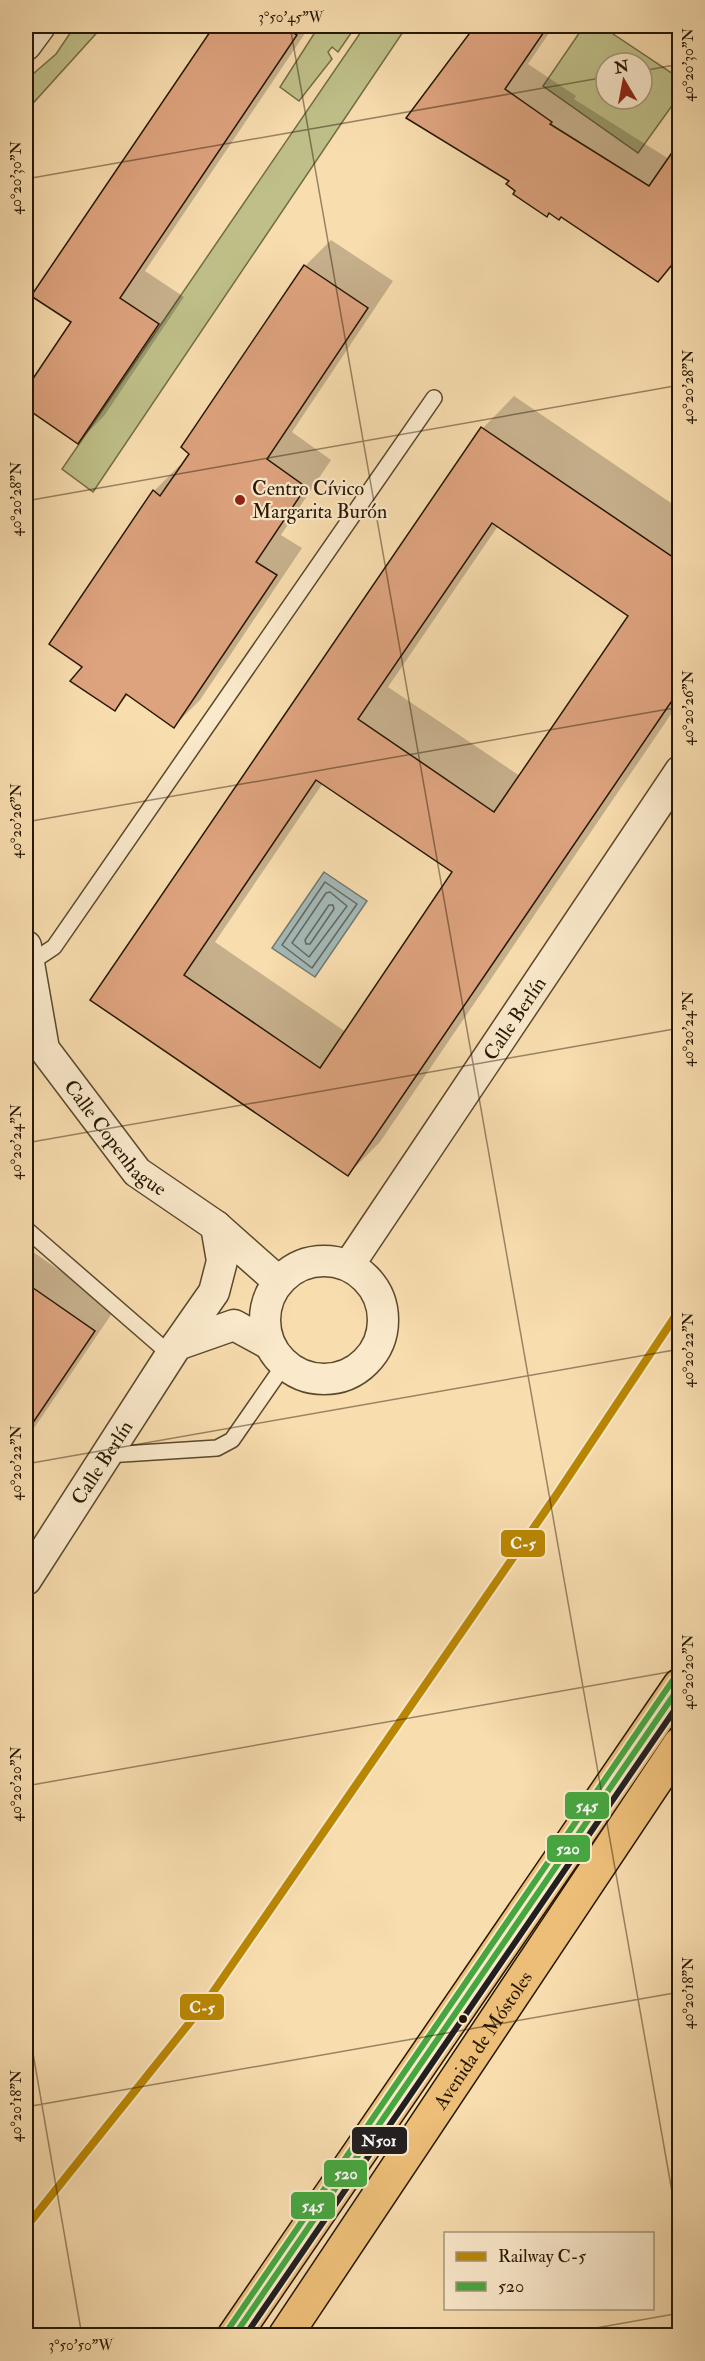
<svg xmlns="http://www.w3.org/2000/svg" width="705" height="2361" viewBox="0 0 705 2361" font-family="'IM FELL Double Pica',serif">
<rect width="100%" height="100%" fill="#f8ddaf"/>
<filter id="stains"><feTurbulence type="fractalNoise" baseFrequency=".00333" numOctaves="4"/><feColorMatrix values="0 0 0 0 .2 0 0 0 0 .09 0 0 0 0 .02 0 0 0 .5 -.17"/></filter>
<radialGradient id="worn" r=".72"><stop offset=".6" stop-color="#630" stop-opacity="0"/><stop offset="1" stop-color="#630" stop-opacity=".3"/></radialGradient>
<!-- green -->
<path fill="#bfc089" stroke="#726c46" stroke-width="1.5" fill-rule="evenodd" d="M75,26h28l-77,85v-31l30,-26z
M319,26h37l-18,26 -6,-5 -4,5 4,7 -33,42 -19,-14z
M365,26h42l-314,466 -31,-23z
M584,26h17l78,52v18l-41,57 -95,-67zM606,63h36v36h-36z"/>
<!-- water -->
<path fill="#a3b8b7" stroke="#71786f" stroke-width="1.5" d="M324,872l43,29 -52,76 -43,-29z"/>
<!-- shadow -->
<path fill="#0003" fill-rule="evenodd" d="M216,26h94l-165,245 39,26 -80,119 -26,26 -52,-36v-14l47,-70 -40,-26z
M477,26h77l-26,38 48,32 -2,3 95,60 11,-15v114l-22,22 -96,-65 -45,-25 -6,-9 -38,-149z
M331,240l62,41 -101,151 39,28 -50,75 21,13 -102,152 -26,26 -45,-32 -15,15 -30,-43 70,-175 26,-26 2,2 9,-13 -8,-8 122,-180z
M514,396l166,113v192l-300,441 -32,32 -256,-174 391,-572zM498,526l132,89 -110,161 -132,-89zM323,783l131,89 -108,160 -131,-90z
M26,1247l89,62 -89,131z"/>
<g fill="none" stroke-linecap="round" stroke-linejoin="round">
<!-- shore -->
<path stroke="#64685c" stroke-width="1.5" d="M325,882l32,22 -45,64 -30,-23z
M330,892l17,14 -38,51 -17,-14 34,-50z
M329,905h4l1,4 -24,35h-4l-1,-4z"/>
</g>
<!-- building -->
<path fill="#dda37e" stroke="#261702" stroke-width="1.5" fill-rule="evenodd" d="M214,26h68l15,9 -177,263 39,26 -81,120 -52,-36v-19l45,-67 -40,-26z
M475,26h73l-43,63 47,33 -2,2 99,62 31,-45v114l-22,27 -97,-65 -2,3 -10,-7 -2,4 -34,-23 2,-3 -9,-7 3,-3 -103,-63z
M304,265l64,43 -101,151 39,28 -50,75 21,13 -103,153 -48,-34 -11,17 -45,-30 12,-14 -33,-23 104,-154 7,6 29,-42 -8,-7z
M481,427l199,135v127l-332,487 -258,-176zM492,523l136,93 -134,196 -136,-93zM316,780l136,92 -132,196 -136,-93z
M26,1283l69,48 -69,102z"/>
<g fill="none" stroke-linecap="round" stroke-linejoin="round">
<!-- service casing -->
<g stroke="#5a482d" stroke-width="18">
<path id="service" d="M27,965l27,-18 380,-549
M26,1229l145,126
M107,1455l110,-7 15,-8 52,-75"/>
</g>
<!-- minor casing -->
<g stroke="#5a482d" stroke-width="33">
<g id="minor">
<path d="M26,45l14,-19"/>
<path id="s1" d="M26,946l18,103 93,123 79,54 62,55"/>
<circle cx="324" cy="1320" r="59"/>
<path id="s2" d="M349,1265l331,-494"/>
<path d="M177,1345l37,-53 8,-31 -6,-35"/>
<path id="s3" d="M26,1580l151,-235 57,-20 35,19"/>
</g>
</g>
<!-- primary casing -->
<g stroke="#261702" stroke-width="36">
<g id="primary">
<path d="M234,2336l446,-651"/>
<path id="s4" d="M285,2336l395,-592"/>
</g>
</g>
<!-- service -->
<use href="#service" stroke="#fae9cb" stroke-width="15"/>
<!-- minor -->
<use href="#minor" stroke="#fae9cb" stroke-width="30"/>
<!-- primary -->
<use href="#primary" stroke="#ecbe78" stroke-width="33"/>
<!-- bus-1 casing -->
<g stroke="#fae9cb" stroke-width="10">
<path id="bus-1" d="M234,2336l446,-650"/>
</g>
<!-- bus-2 casing -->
<g stroke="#fae9cb" stroke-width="10">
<path id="bus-2" d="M245,2336l435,-634"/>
</g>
<!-- bus-3 casing -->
<g stroke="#fae9cb" stroke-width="10">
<path id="bus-3" d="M227,2331l446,-651"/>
</g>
<!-- bus-1 -->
<use href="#bus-1" stroke="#46a740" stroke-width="6"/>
<!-- bus-2 -->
<use href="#bus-2" stroke="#231f20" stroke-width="6"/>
<!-- bus-3 -->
<use href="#bus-3" stroke="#46a740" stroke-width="6"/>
<!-- rail-1 casing -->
<g stroke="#fae9cb" stroke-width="12">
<path id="rail-1" d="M26,2227l181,-226 350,-507 123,-185"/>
</g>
<!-- rail-1 -->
<use href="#rail-1" stroke="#ba8701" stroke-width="8"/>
</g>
<!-- ticks -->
<path fill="none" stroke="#261702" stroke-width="1.5" stroke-opacity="0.45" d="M290,26l390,2211M642,71l38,-7M26,179l580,-102M26,501l654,-116M26,822l654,-115M26,1143l654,-115M26,1464l654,-115M26,1786l654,-116M26,2013l56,323M26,2107l654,-115M551,2336l129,-23"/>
<!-- markers -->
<circle fill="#8f2418" stroke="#fae9cb" stroke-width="2" cx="240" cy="500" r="6"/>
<circle fill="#261702" stroke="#fae9cb" stroke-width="2" cx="463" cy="2019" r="5"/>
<g text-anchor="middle" stroke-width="4.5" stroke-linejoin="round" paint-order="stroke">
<!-- poi labels -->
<g font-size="20" fill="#261702" stroke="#fae9cb" text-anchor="start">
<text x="252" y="495">Centro Cívico<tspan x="252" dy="23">Margarita Burón</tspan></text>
</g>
<!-- street labels -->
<g font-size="20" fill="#261702" stroke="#fae9cb">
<text dy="7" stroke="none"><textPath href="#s2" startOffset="297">Calle Berlín</textPath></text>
<text dy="7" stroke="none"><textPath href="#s1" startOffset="219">Calle Copenhague</textPath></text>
<text dy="7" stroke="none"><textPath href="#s3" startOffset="140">Calle Berlín</textPath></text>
<text dy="7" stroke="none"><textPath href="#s4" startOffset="356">Avenida de Móstoles</textPath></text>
</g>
</g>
<g stroke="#fae9cb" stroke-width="2">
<rect x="500" y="1529" width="46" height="29" rx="6" fill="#ba8701"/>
<rect x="564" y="1791" width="46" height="29" rx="6" fill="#46a740"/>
<rect x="546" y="1834" width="45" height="29" rx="6" fill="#46a740"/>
<rect x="179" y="1993" width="46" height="28" rx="6" fill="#ba8701"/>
<rect x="351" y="2126" width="57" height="29" rx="6" fill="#231f20"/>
<rect x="323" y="2159" width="45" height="29" rx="6" fill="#46a740"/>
<rect x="290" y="2191" width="46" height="29" rx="6" fill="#46a740"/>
</g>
<g font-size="16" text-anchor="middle" font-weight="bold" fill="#fff">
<text x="523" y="1549">C-5</text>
<text x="587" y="1811">545</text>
<text x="568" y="1854">520</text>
<text x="202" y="2013">C-5</text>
<text x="379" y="2146">N501</text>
<text x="346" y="2179">520</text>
<text x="313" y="2211">545</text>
</g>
<!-- margin -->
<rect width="705" height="2361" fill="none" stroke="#f8ddaf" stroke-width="66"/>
<!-- legend -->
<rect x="444" y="2232" width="210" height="78" fill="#fae9cb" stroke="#a5957b" stroke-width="1.5"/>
<rect x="456" y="2252" width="30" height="9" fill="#ba8701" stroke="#a5957b" stroke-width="1.5"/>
<text x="498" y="2262" font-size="18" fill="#261702">Railway C-5</text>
<rect x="456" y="2282" width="30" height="9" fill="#46a740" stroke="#a5957b" stroke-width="1.5"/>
<text x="498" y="2292" font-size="18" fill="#261702">520</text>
<!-- north arrow -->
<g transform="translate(624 81) rotate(350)"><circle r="28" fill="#fae9cb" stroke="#a5957b" stroke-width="1.5"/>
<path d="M0-4.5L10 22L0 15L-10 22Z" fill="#8f2418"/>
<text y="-9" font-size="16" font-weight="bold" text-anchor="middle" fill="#261702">N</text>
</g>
<rect x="33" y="33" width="639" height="2295" fill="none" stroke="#261702" stroke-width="2"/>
<g font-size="15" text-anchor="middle" fill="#261702">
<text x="291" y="22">3°50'45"W</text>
<text transform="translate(688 65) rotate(-90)" y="5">40°20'30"N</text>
<text transform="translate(16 178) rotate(-90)" y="5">40°20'30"N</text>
<text transform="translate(688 387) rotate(-90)" y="5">40°20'28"N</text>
<text transform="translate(16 499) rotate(-90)" y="5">40°20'28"N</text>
<text transform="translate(688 708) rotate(-90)" y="5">40°20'26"N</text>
<text transform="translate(16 821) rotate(-90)" y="5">40°20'26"N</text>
<text transform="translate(688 1029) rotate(-90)" y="5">40°20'24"N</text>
<text transform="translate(16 1142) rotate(-90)" y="5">40°20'24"N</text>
<text transform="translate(688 1350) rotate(-90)" y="5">40°20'22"N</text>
<text transform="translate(16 1463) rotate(-90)" y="5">40°20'22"N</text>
<text transform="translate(688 1672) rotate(-90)" y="5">40°20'20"N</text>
<text transform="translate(16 1784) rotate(-90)" y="5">40°20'20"N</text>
<text transform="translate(688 1993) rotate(-90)" y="5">40°20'18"N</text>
<text transform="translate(16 2106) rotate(-90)" y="5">40°20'18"N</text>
<text x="81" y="2350">3°50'50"W</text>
</g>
<rect width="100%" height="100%" filter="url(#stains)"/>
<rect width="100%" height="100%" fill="url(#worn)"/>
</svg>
